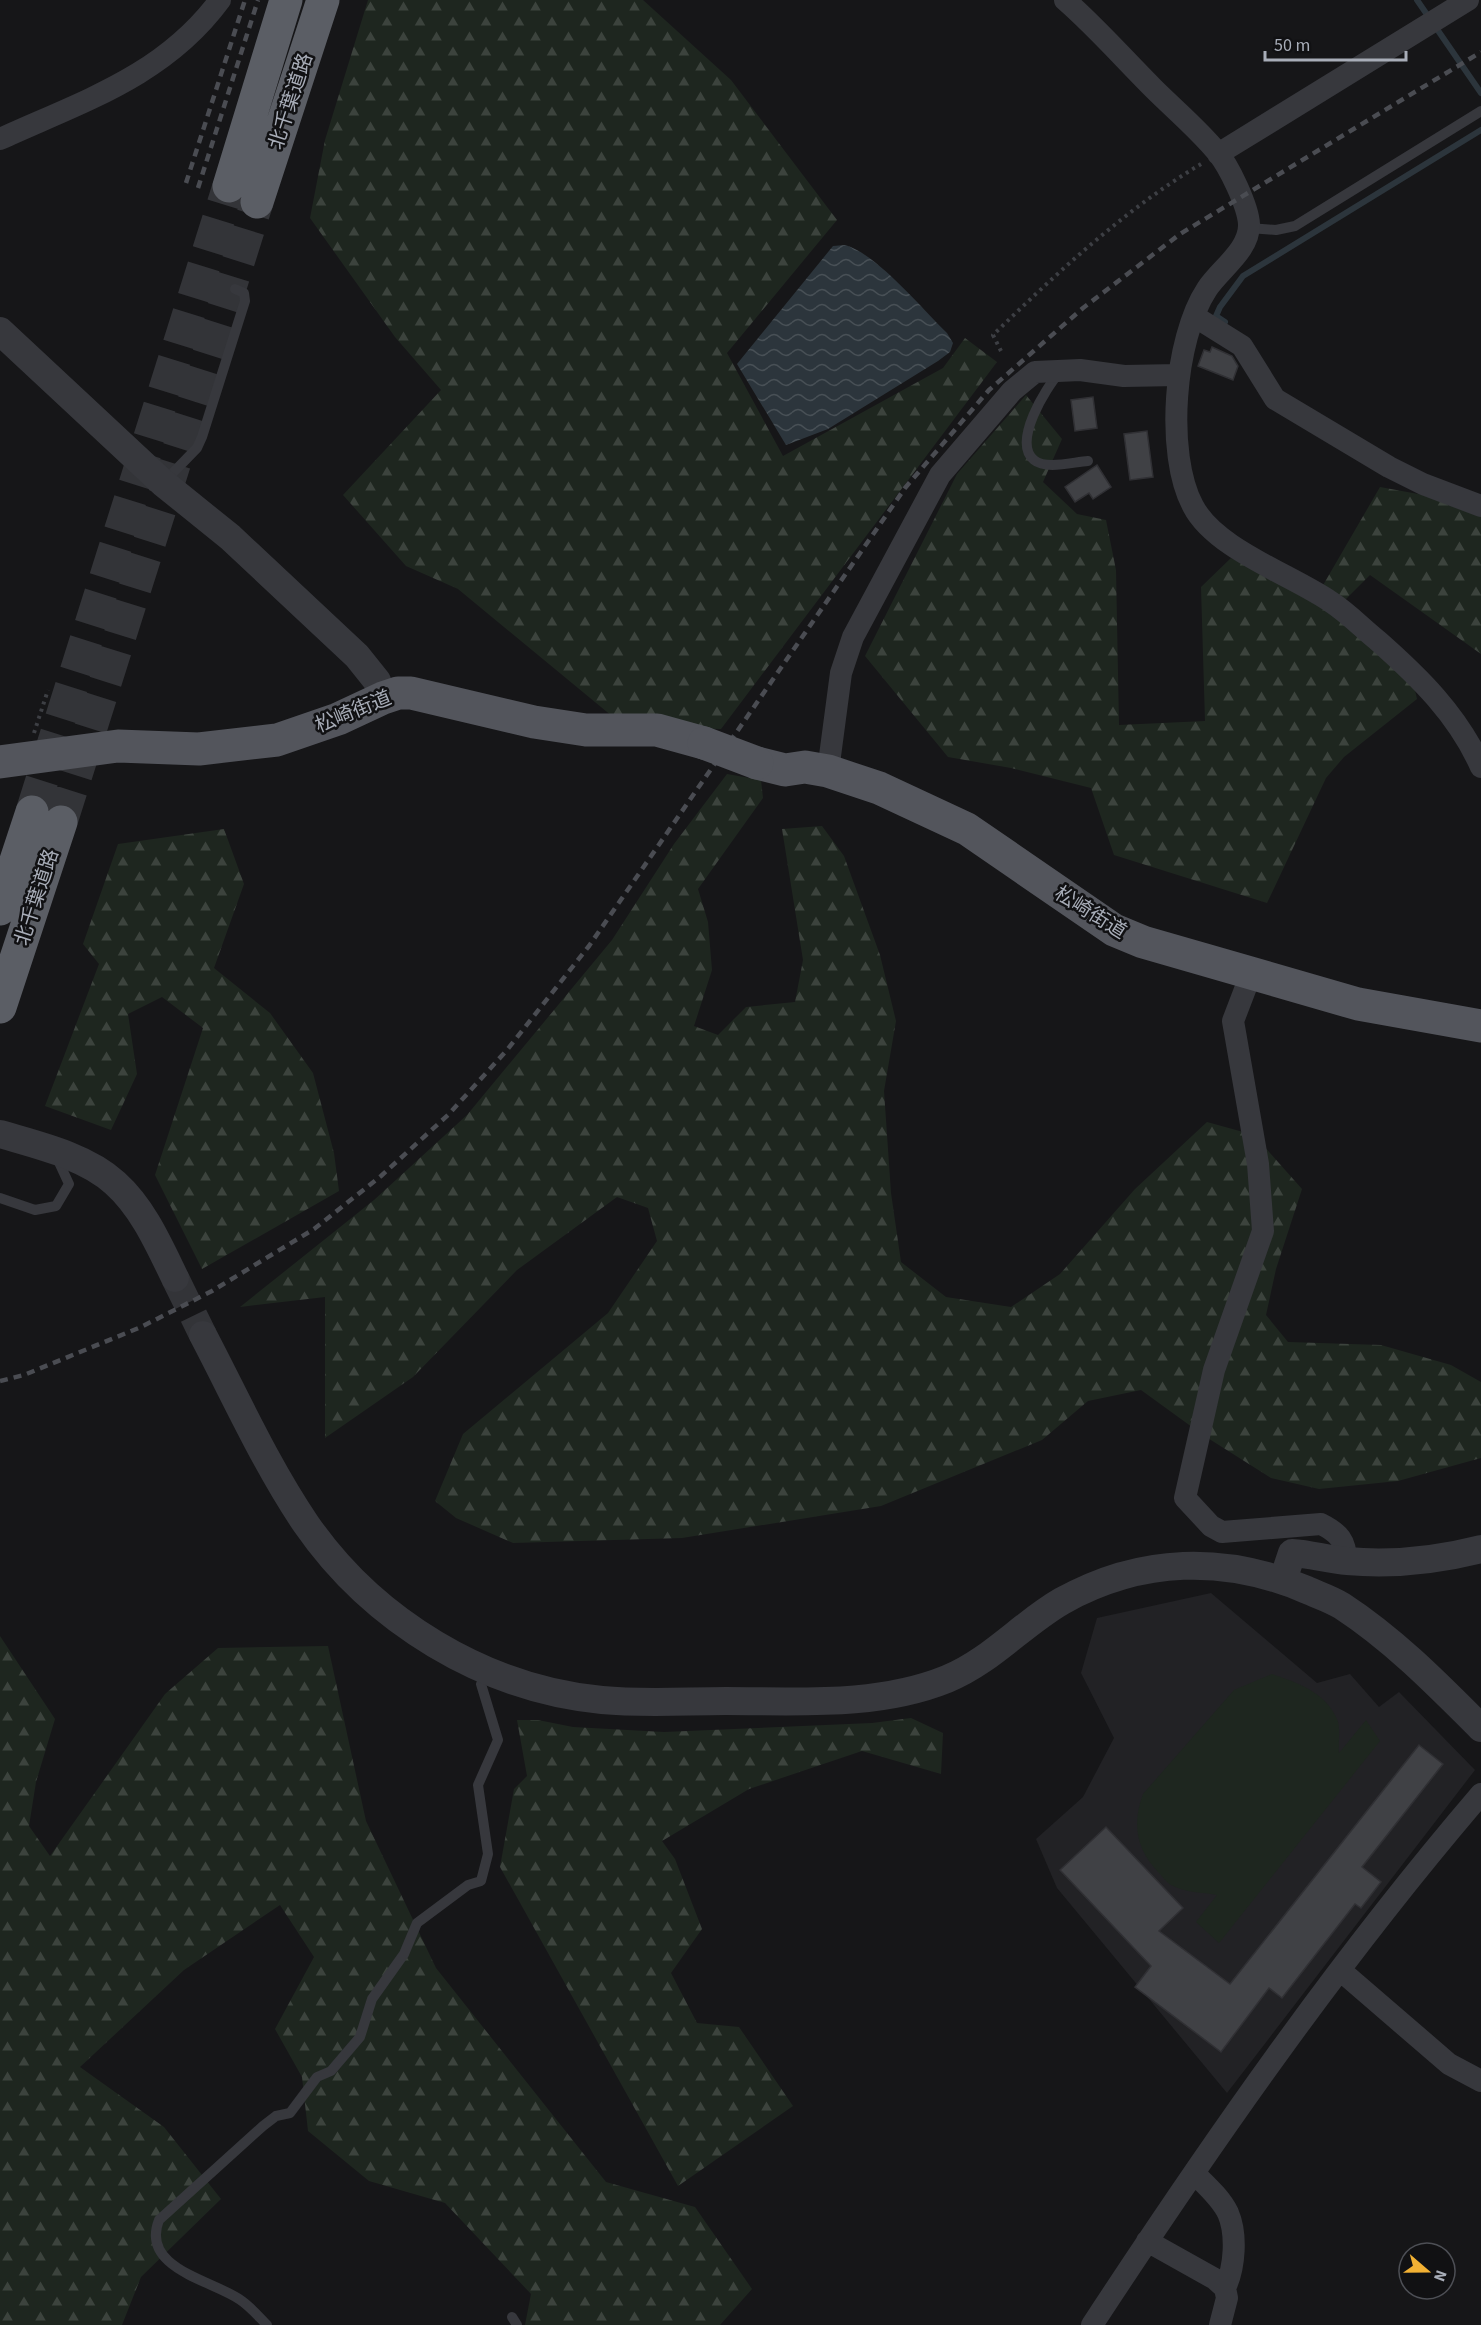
<svg xmlns="http://www.w3.org/2000/svg" width="1481" height="2325" viewBox="0 0 1481 2325" font-family="'Source Sans 3','Noto Sans JP',sans-serif">
<defs>
<pattern id="forest-firs" width="22" height="20" patternUnits="userSpaceOnUse" patternTransform="scale(1.5)"><rect width="22" height="20" fill="#1e261f"/><path d="M5 1l3.5 6h-7zM16 11l3.5 6h-7z" fill="#3c433d"/></pattern>
<pattern id="water-waves" width="16" height="10" patternUnits="userSpaceOnUse" patternTransform="scale(1.5)"><rect width="16" height="10" fill="#2c353c"/><path d="M0 5q4-4 8 0t8 0" fill="none" stroke="#485056"/></pattern>
</defs>
<rect width="100%" height="100%" fill="#161618"/>
<!-- built -->
<path fill="#222225" d="M1211,1593l106,90 33,-9 29,33 20,-15 76,78 -248,323 -170,-205 -21,-49 47,-42 31,-59 -33,-65 16,-55z"/>
<!-- grass -->
<path fill="#1e261f" d="M1272,1674c26,9 53,18 65,45 4,9 1,24 2,34l27,-33 14,21 -161,202 -23,-21 21,-27c-15,-3 -31,-2 -46,-10 -5,-3 -9,-9 -13,-13 -22,-23 -26,-48 -15,-78l91,-104z"/>
<!-- forest -->
<path fill="url(#forest-firs)" d="M368,0h275l88,80 106,140 -110,133 56,103 160,-88 22,-30 32,24 -276,367 -97,-3 -166,-137 -52,-23 -63,-71 98,-105 -46,-53 -85,-119 15,-78z
M1026,395l36,44 -19,43 34,32 29,6 10,50 3,155 86,-4 -4,-134 30,-29 84,41 65,-112 49,9 52,17v141l-111,-79 -38,38 82,73 3,13 -73,58 -18,21 -59,125 -153,-48 -23,-67 -80,-20 -63,-11 -83,-101 92,-182z
M727,774l34,6 2,18 -65,91 10,33 4,48 -18,56 24,9 28,-28 49,-5 8,-42 -21,-131 40,-3 22,30 36,99 16,66 -12,70 7,102 10,69 45,35 65,10 49,-33 75,-85 72,-67 47,13 48,54 -26,80 -10,46 22,27 93,3 70,20 30,17v76l-83,23 -79,8 -48,-11 -68,-43 -62,-45 -53,11 -46,39 -161,66 -199,32 -169,5 -57,-25 -21,-17 28,-67 145,-121 49,-72 -9,-33 -31,-11 -100,73 -104,107 -88,61v-141l-85,10 134,-107 93,-85 145,-175 62,-96z
M224,829l20,55 -30,84 56,45 43,60 21,80 5,38 -137,78 -47,-94 48,-147 -41,-31 -34,17 9,60 -26,56 -66,-24 54,-142 -16,-20 35,-100z
M0,1636l55,83 -19,63 -7,44 21,30 115,-162 53,-46 110,-2 38,175 70,147 170,214 89,25 57,82 -32,36h-195l6,-31 -86,-91 -76,-22 -61,-50 -6,-54 -27,-48 39,-72 -34,-52 -96,65 -104,97 84,60 57,72 -80,78 -19,48h-122z
M911,1718l32,15 -2,41 -79,-23 -113,38 -87,52 13,18 27,70 -31,44 26,50 42,4 54,79 -115,80 -178,-319 14,-78 13,-13 -10,-56h21l35,7 91,5 208,-9z"/>
<!-- water -->
<path fill="url(#water-waves)" d="M845,245c32,9 77,64 102,88l6,10 -3,9 -12,9 -110,68 -42,16 -49,-81 96,-118z"/>
<g fill="none" stroke-linecap="round" stroke-linejoin="round">
<!-- stream -->
<path stroke="#2c353c" stroke-width="6" d="M1417,0l64,93
M1225,322l-9,-6 4,-9 23,-31 238,-146"/>
</g>
<!-- building -->
<path fill="#404145" stroke="#303034" stroke-width="1.5" d="M1212,347l20,9 6,10 -5,14 -35,-14 6,-16 6,2z
M1093,397l4,31 -22,3 -4,-31z
M1147,431l6,46 -23,3 -6,-46z
M1097,465l14,22 -18,12 -4,-6 -14,9 -10,-15z
M1419,1745l24,19 -81,103 19,15 -20,26 -6,-4 -73,94 -13,-10 -48,64 -86,-65 16,-21 -91,-96 46,-43 77,81 -24,23 71,53z"/>
<g fill="none" stroke-linecap="round" stroke-linejoin="round">
<!-- tertiary-tunnel -->
<path stroke="#333438" stroke-width="28" stroke-dasharray="28 14" stroke-linecap="butt" d="M175,1278l28,57"/>
<!-- trunk-tunnel -->
<path stroke="#333438" stroke-width="33" stroke-dasharray="33 16" stroke-linecap="butt" d="M32,812l197,-626
M61,822l196,-620"/>
<!-- path -->
<path stroke="#3d3f44" stroke-width="4" stroke-dasharray="3 4.5" stroke-linecap="butt" d="M1001,351l-8,-16c64,-62 131,-125 208,-171
M34,733l14,-43"/>
<!-- service -->
<path stroke="#37383d" stroke-width="10" d="M1249,228l27,2 19,-4 186,-115
M1059,373c-13,15 -47,69 -25,87 12,10 39,2 54,1
M163,483l34,-35 5,-11 43,-136 -1,-8 -9,-4
M0,1198l35,12 21,-4 13,-22 -12,-26
M512,2317l5,8
M267,2325c-9,-9 -17,-19 -28,-26 -28,-19 -99,-31 -80,-79l104,-94 13,-10 14,-3 27,-36 14,-6 29,-34 12,-38 32,-45 13,-31 51,-38 13,-4 7,-27 -10,-69 20,-45 -17,-56"/>
<!-- minor -->
<path stroke="#37383d" stroke-width="22" d="M1065,0c31,27 59,59 88,88 21,21 45,41 64,64 12,14 31,54 32,72 1,26 -29,45 -42,65 -33,50 -42,165 -14,217 22,43 99,69 138,96 17,11 31,26 46,38 42,37 81,75 104,127
M0,139c83,-38 164,-63 220,-139
M1218,154l250,-154
M1194,316l48,30 33,53 114,68 34,17 58,22
M828,771l13,-98 12,-36 87,-162 72,-84 23,-19 45,-2 44,6 54,-1
M1251,974l-18,47 25,143 5,67 -49,139 -29,128 26,28 11,6 99,-8c18,9 25,17 25,37
M1340,1970l109,94 32,17
M1194,2173c11,11 27,25 34,40 9,21 7,54 -3,75
M1147,2241l68,38 10,9 2,10 -7,27
M1092,2325c120,-183 246,-364 389,-531"/>
<!-- tertiary -->
<path stroke="#37383d" stroke-width="28" d="M0,331l163,152 67,54 127,119 20,25 6,17
M0,1134c37,11 86,22 115,49 28,25 44,62 60,95
M203,1335c33,63 63,130 103,189 67,97 179,165 296,176 41,4 83,1 124,1 73,0 152,6 221,-22 44,-18 75,-55 115,-78 79,-44 163,-46 245,-11 11,5 24,9 35,16 52,34 95,78 139,122
M1283,1580l9,-27c19,1 37,7 55,8 45,4 91,-1 134,-12"/>
<!-- primary -->
<path stroke="#53555c" stroke-width="33" d="M0,762l118,-16 81,3 78,-9 61,-21 45,-21 15,-5h13l123,29 52,8h71l47,13
M757,763l28,7 20,-3 23,4 51,17 88,41 147,101 29,12 215,62 123,22"/>
<!-- trunk -->
<path stroke="#5b5e65" stroke-width="33" d="M229,186l57,-186
M257,202l66,-202
M0,909l32,-97
M0,1007l61,-185"/>
<!-- rail -->
<path stroke="#4a4c52" stroke-width="4.5" stroke-dasharray="8 6" stroke-linecap="butt" d="M186,183l59,-183
M198,188l60,-188
M0,1381l24,-6 117,-48 71,-36 102,-62 67,-53 67,-61 59,-65 82,-104 316,-458 84,-98 94,-82 97,-74 301,-182"/>
<!-- primary-bridge -->
<path stroke="#53555c" stroke-width="33" d="M704,743l53,20"/>
</g>
<g text-anchor="middle" stroke-width="5" stroke-linejoin="round" paint-order="stroke">
<!-- street labels -->
<g font-size="20" fill="#a8adb8" stroke="#111113">
<text transform="translate(290 101) rotate(-72)" y="7">北千葉道路</text>
<text transform="translate(353 711) rotate(-22)" y="7">松崎街道</text>
<text transform="translate(36 897) rotate(-72)" y="7">北千葉道路</text>
<text transform="translate(1091 912) rotate(32)" y="7">松崎街道</text>
</g>
</g>
<!-- north arrow -->
<g transform="translate(1427 2271) rotate(110)"><circle r="28" fill="#111113" stroke="#4d4f55" stroke-width="1.5"/>
<path d="M0-4.5L10 22L0 15L-10 22Z" fill="#f2b134"/>
<text y="-9" font-size="16" font-weight="bold" text-anchor="middle" fill="#a8adb8">N</text>
</g>
<!-- scale -->
<path d="M1265 51v9h141v-9" fill="none" stroke="#a8adb8" stroke-width="3"/>
<text x="1274" y="51" font-size="18" fill="#a8adb8" stroke="#111113" stroke-width="4.5" paint-order="stroke">50 m</text>
</svg>
